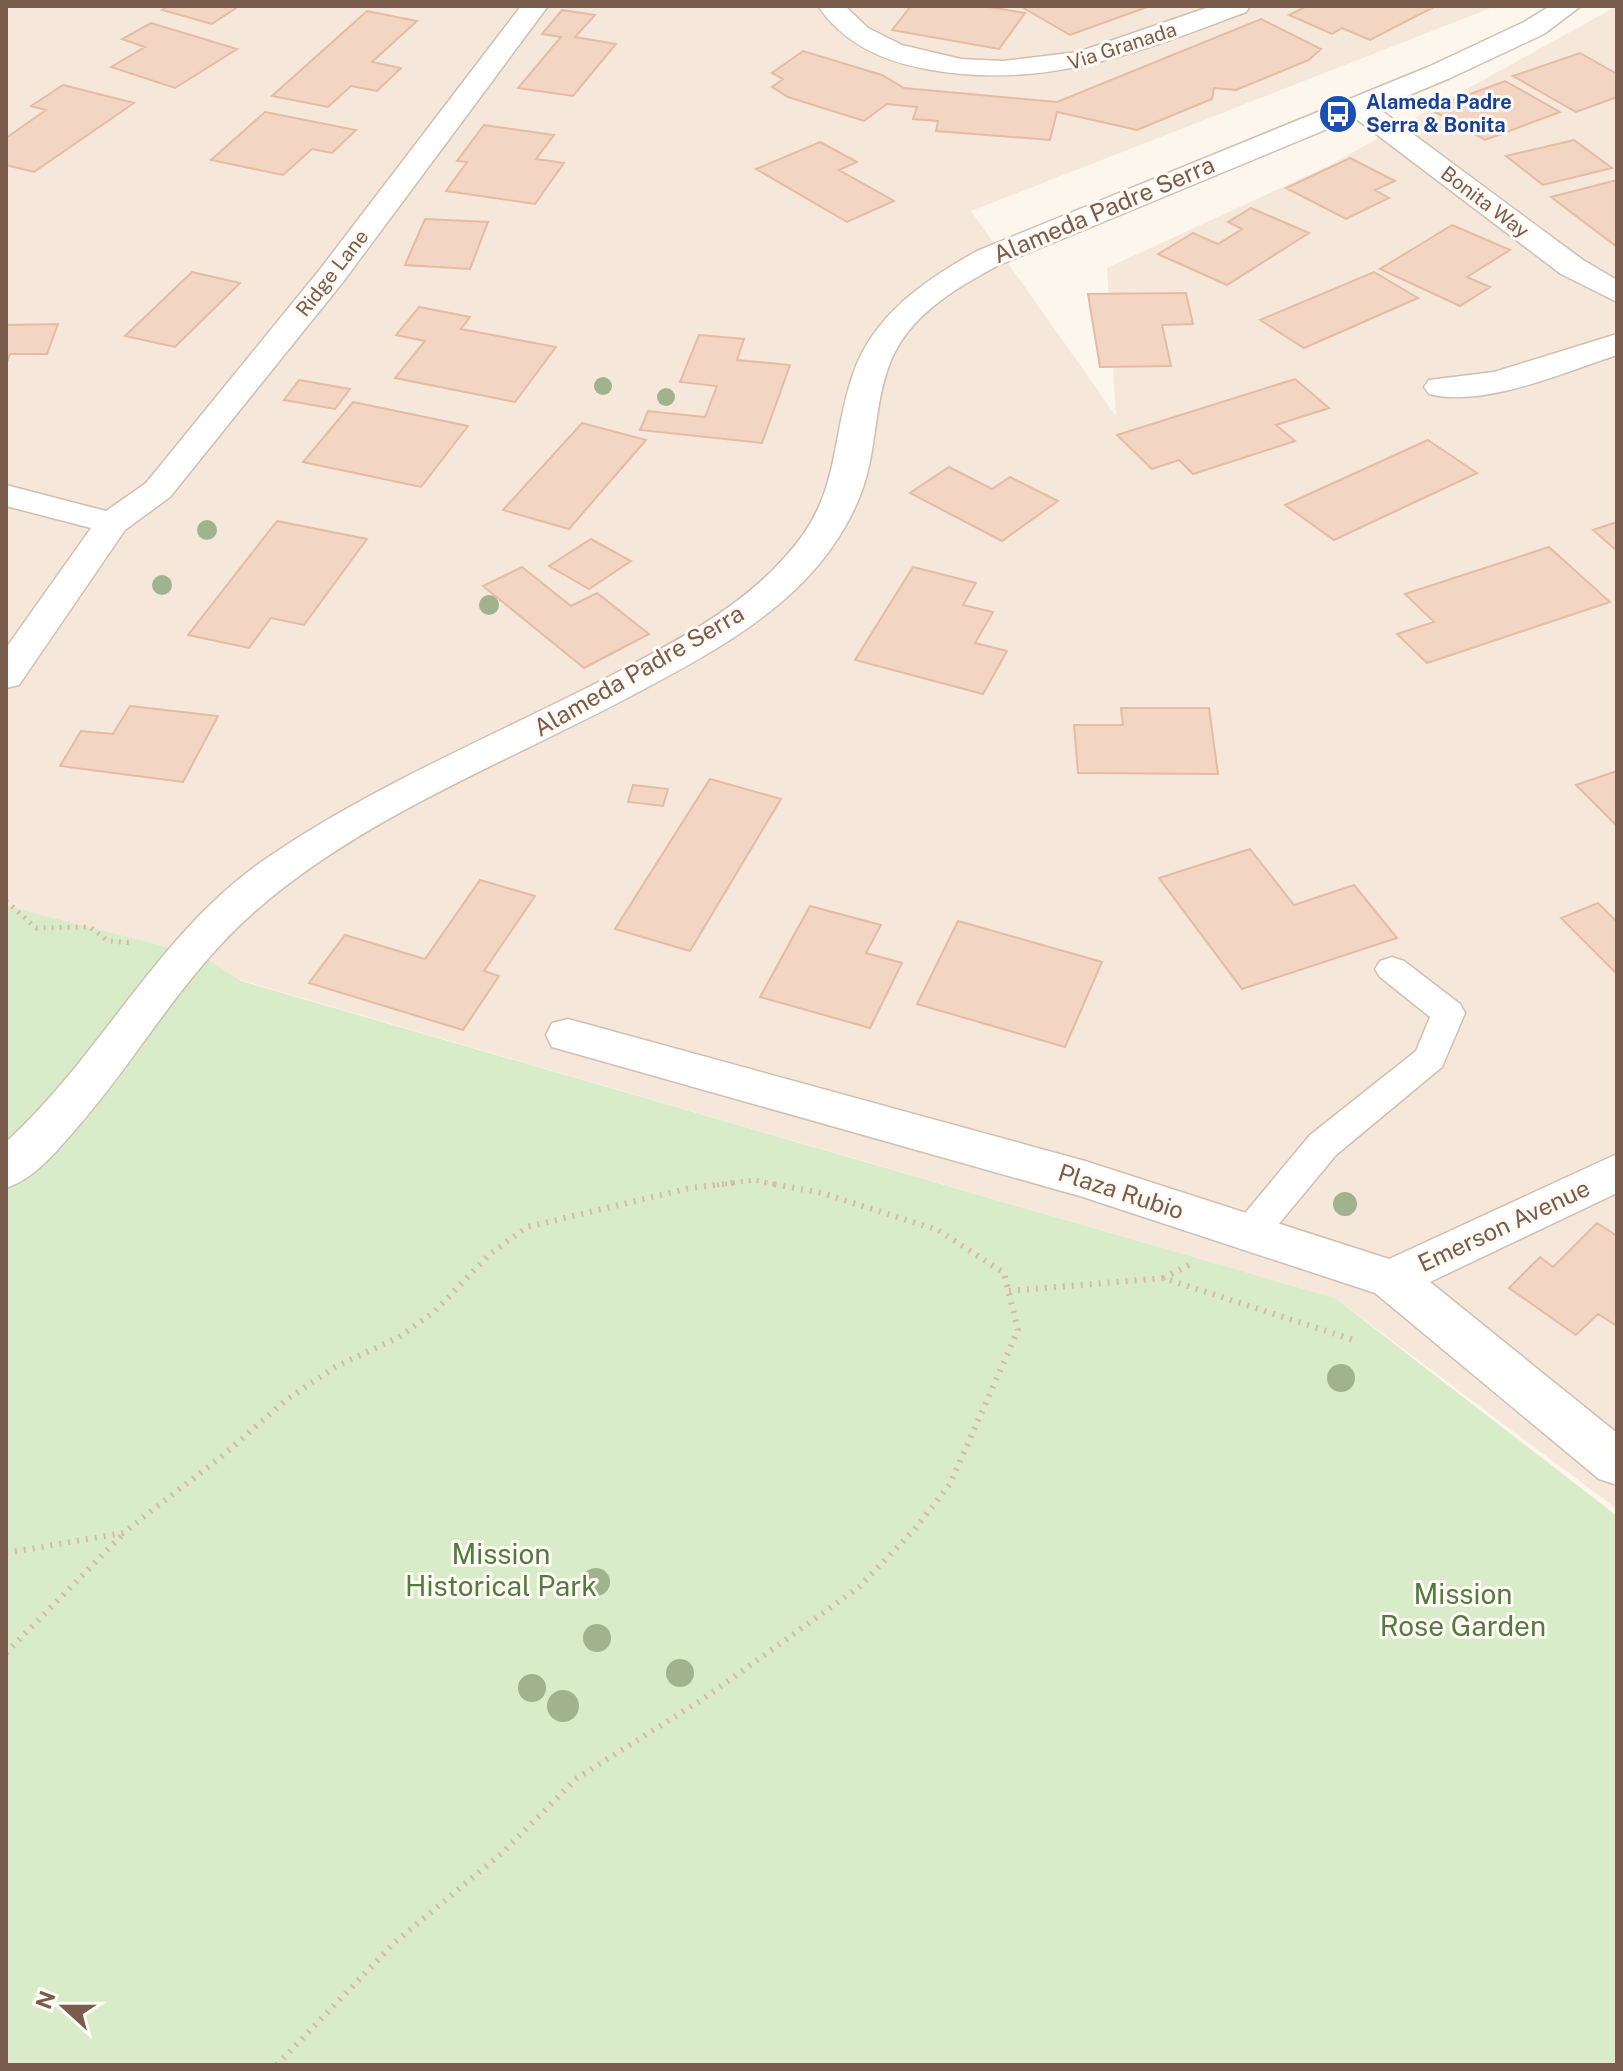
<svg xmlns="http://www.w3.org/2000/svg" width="1623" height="2071" viewBox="0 0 1623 2071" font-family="'Public Sans',sans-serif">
<rect width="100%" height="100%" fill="#fdf6ec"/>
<!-- residential -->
<path fill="#f5e8da" d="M6,6h1490l-525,205 145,205 -9,-148 219,-101 291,-161v1503l-282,-211 -1329,-386z"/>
<!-- green -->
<path fill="#d8ecc9" d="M6,906l196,50 39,25 1094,317 282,218v549h-1611z"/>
<!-- building -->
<path fill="#f3d5c3" stroke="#e6bba3" stroke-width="2" d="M169,6h70l-27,18 -50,-14z
M911,6h72l42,7 -26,36 -107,-19z
M1020,6h130l-80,29z
M1307,6h121l4,2 -62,32 -28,-12 -10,6 -43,-19z
M562,10l33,5 -20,22 41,7 -43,52 -55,-8 43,-51 -19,-3z
M367,11l50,10 -45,41 29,6 -24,23 -26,-5 -23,21 -56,-11z
M1261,19l60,30 -12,11 -73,30 -22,-2 -2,11 -75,31 -80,-18 -7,28 -114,-9 2,-10 -25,-2 4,-12 -30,-3 -23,17 -76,-24 -16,-10 11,-8 -11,-6 31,-22 79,24 22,13 153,14z
M151,23l86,26 -62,39 -64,-21 34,-20 -23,-8z
M1580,53l37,21v23l-41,15 -63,-36z
M1505,81l55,31 -75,28 -55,-31z
M63,85l71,18 -100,69 -28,-7v-27l40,-28 -15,-4z
M265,112l91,18 -24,23 -20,-4 -29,26 -72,-15z
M484,125l70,10 -18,24 28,4 -29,41 -89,-13 21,-29 -10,-1z
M1574,140l38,28 -69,17 -37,-29z
M820,142l37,20 -18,8 55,31 -47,21 -91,-53z
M1350,158l45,23 -20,9 14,8 -43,21 -60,-31z
M1617,180v67l-66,-50z
M1251,208l58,25 -82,52 -69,-31 35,-21 25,11 24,-15 -14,-7z
M425,219l63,3 -18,47 -65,-4z
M1452,225l58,25 -43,27 23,10 -30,19 -80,-37z
M192,272l48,11 -65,64 -50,-11z
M1374,272l44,26 -114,50 -44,-28z
M1186,293l7,31 -31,1 9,41 -71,1 -12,-73z
M419,307l51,10 -9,12 95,18 -41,55 -120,-24 30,-37 -29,-6z
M58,324l-11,30h-37l-4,11v-40z
M699,335l45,4 -7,21 53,5 -28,78 -122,-13 8,-19 57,6 12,-31 -37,-4z
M1295,379l34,29 -53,17 19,16 -102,33 -14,-14 -27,9 -35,-34z
M299,380l51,9 -15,20 -51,-9z
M353,402l115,24 -47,61 -118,-25z
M582,423l64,17 -77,89 -66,-19z
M1428,440l49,33 -143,67 -49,-35z
M949,467l43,22 18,-12 48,24 -56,40 -92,-48z
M277,521l90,18 -63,86 -33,-7 -22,30 -61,-13z
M1617,522v29l-24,-21z
M591,539l40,22 -42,28 -40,-23z
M1549,547l61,55 -183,61 -30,-29 37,-12 -29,-28z
M522,567l49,39 26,-13 52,41 -65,34 -101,-82z
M913,567l63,16 -13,22 30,7 -18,31 32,8 -24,43 -128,-34z
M130,706l88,10 -35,66 -123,-16 21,-35 32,3z
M1121,708h88l9,66 -140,-1 -4,-48h49z
M1617,771v55l-41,-41z
M710,779l71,20 -91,152 -75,-22z
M633,785l35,4 -5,17 -35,-4z
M1250,849l44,56 60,-20 43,53 -155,51 -83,-111z
M480,880l55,16 -51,75 15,5 -36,54 -154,-47 36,-48 80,24z
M1598,903l19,19v52l-56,-56z
M810,906l71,19 -15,28 36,10 -32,65 -110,-31z
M958,921l144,41 -37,85 -148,-43z
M1597,1223l20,13v90l-19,-12 -22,21 -67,-47 31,-31 13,10z"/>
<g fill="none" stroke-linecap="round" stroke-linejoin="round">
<!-- service casing -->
<g stroke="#d1beb0" stroke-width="3">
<path id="service" d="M1392,957l12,4 56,43 5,9 -23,54 -106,88 -74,89 -13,5 -13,-5 -5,-10 5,-10 74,-89 106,-84 14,-34 -50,-40 -5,-8 5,-8z"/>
</g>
<!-- minor casing -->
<g stroke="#d1beb0" stroke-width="3">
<path id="minor" d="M521,6h27l-205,276 -173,215 -45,33 -106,155 -13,3v-40l85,-120 -85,-22v-21l100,26 40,-28 175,-215z
M818,6h27l23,22 34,17 59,14 42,2 75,-9 134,-46h38l-4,6c-109,41 -202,79 -320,57 -44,-8 -83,-26 -108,-63z
M1357,97l10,3 216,160 34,20v22l-56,-28 -214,-162 -4,-6 4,-6z
M1617,334v21c-53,17 -132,53 -188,39l-5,-7 5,-7 65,-8z
M568,1019l517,142 304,98 228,-105v39l-187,89 187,151v52l-18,-6 -224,-186 -292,-96 -531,-150 -6,-12 6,-12z"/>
</g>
<!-- tertiary casing -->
<g stroke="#d1beb0" stroke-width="3">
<path id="tertiary" d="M1550,6h31l-37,28 -96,45 -449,186c-36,19 -76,42 -99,78 -23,37 -22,82 -31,123 -9,43 -35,84 -65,115 -45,46 -102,77 -158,107 -130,71 -279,125 -392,224 -71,62 -117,148 -179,218 -19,22 -41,49 -69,58v-46c95,-86 152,-209 258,-282 110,-76 235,-126 352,-187 60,-32 123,-64 169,-116 57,-62 44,-112 68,-183 20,-59 72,-94 124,-123l451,-184 96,-45z"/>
</g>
<!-- path-far1 -->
<path stroke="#d9b8a5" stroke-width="5" stroke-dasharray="2 6" stroke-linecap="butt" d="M6,901l30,27 54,-1 18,14 26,2
M717,1185l37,-5 24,5"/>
<!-- path -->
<path stroke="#d9b8a5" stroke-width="6" stroke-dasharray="2 7" stroke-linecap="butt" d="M1163,1278l28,-14
M1009,1291l154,-13 191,62
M6,1553l117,-20 98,-76 65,-57 49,-33 64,-30 35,-25 56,-58 37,-27 163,-39 43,-5
M6,1653l117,-119
M277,2065l117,-122 108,-90 75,-75 126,-79 156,-112 55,-57 36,-46 68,-154 -14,-57 -66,-43 -116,-37 -55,-10"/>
<!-- service -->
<use href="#service" fill="#fff" fill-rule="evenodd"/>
<!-- minor -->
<use href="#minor" fill="#fff" fill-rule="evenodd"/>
<!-- tertiary -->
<use href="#tertiary" fill="#fff" fill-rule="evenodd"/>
</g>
<!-- trees -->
<g fill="#a0b28e">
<circle cx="603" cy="386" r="9"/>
<circle cx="666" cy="397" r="9"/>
<circle cx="207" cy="530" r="10"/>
<circle cx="162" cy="585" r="10"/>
<circle cx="489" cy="605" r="10"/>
<circle cx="1345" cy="1204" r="12"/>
<circle cx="1341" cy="1378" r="14"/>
<circle cx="596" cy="1582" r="14"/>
<circle cx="597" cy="1638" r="14"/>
<circle cx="680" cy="1673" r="14"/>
<circle cx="532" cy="1688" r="14"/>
<circle cx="563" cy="1706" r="16"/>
</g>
<!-- icons -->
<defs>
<g id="bus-disc" transform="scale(2)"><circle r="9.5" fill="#1a4fb4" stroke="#fffaf3"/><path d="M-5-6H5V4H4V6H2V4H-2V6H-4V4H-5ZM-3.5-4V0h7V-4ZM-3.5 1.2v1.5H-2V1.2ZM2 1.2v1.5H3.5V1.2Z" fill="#fff"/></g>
</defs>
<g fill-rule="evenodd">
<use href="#bus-disc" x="1338" y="114"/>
</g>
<g text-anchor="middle" stroke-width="6" stroke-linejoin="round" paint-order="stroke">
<!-- far-street labels -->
<g font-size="20" fill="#7a5c4d" stroke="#fffaf3">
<text transform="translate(1122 46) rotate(-18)" y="7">Via Granada</text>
<text transform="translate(1485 202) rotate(37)" y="7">Bonita Way</text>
<text transform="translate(332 273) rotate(-52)" y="7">Ridge Lane</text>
</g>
<!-- far-transit labels -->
<g font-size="20" font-weight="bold" fill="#164399" stroke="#fffaf3" text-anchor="start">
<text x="1366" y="109">Alameda Padre<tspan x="1366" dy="23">Serra &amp; Bonita</tspan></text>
</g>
<!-- street labels -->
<g font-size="24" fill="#7a5c4d" stroke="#fffaf3">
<text transform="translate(1104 210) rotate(-23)" y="8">Alameda Padre Serra</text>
<text transform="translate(639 671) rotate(-30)" y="8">Alameda Padre Serra</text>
<text transform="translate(1121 1192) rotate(18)" y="8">Plaza Rubio</text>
<text transform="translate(1504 1226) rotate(-25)" y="8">Emerson Avenue</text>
</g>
<!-- near-park labels -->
<g font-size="28" fill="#537a41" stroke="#fffaf3">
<text x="501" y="1564">Mission<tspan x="501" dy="32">Historical Park</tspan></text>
<text x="1463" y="1604">Mission<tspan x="1463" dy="32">Rose Garden</tspan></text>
</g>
</g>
<!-- border -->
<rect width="1623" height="2071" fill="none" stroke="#7a5c4d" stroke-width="16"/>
<!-- north arrow -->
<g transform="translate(64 2007) rotate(291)" stroke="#fffaf3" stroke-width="6" paint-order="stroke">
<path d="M0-6L14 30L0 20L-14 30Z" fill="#7a5c4d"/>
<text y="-12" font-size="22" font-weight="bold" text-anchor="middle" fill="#7a5c4d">N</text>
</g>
</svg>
